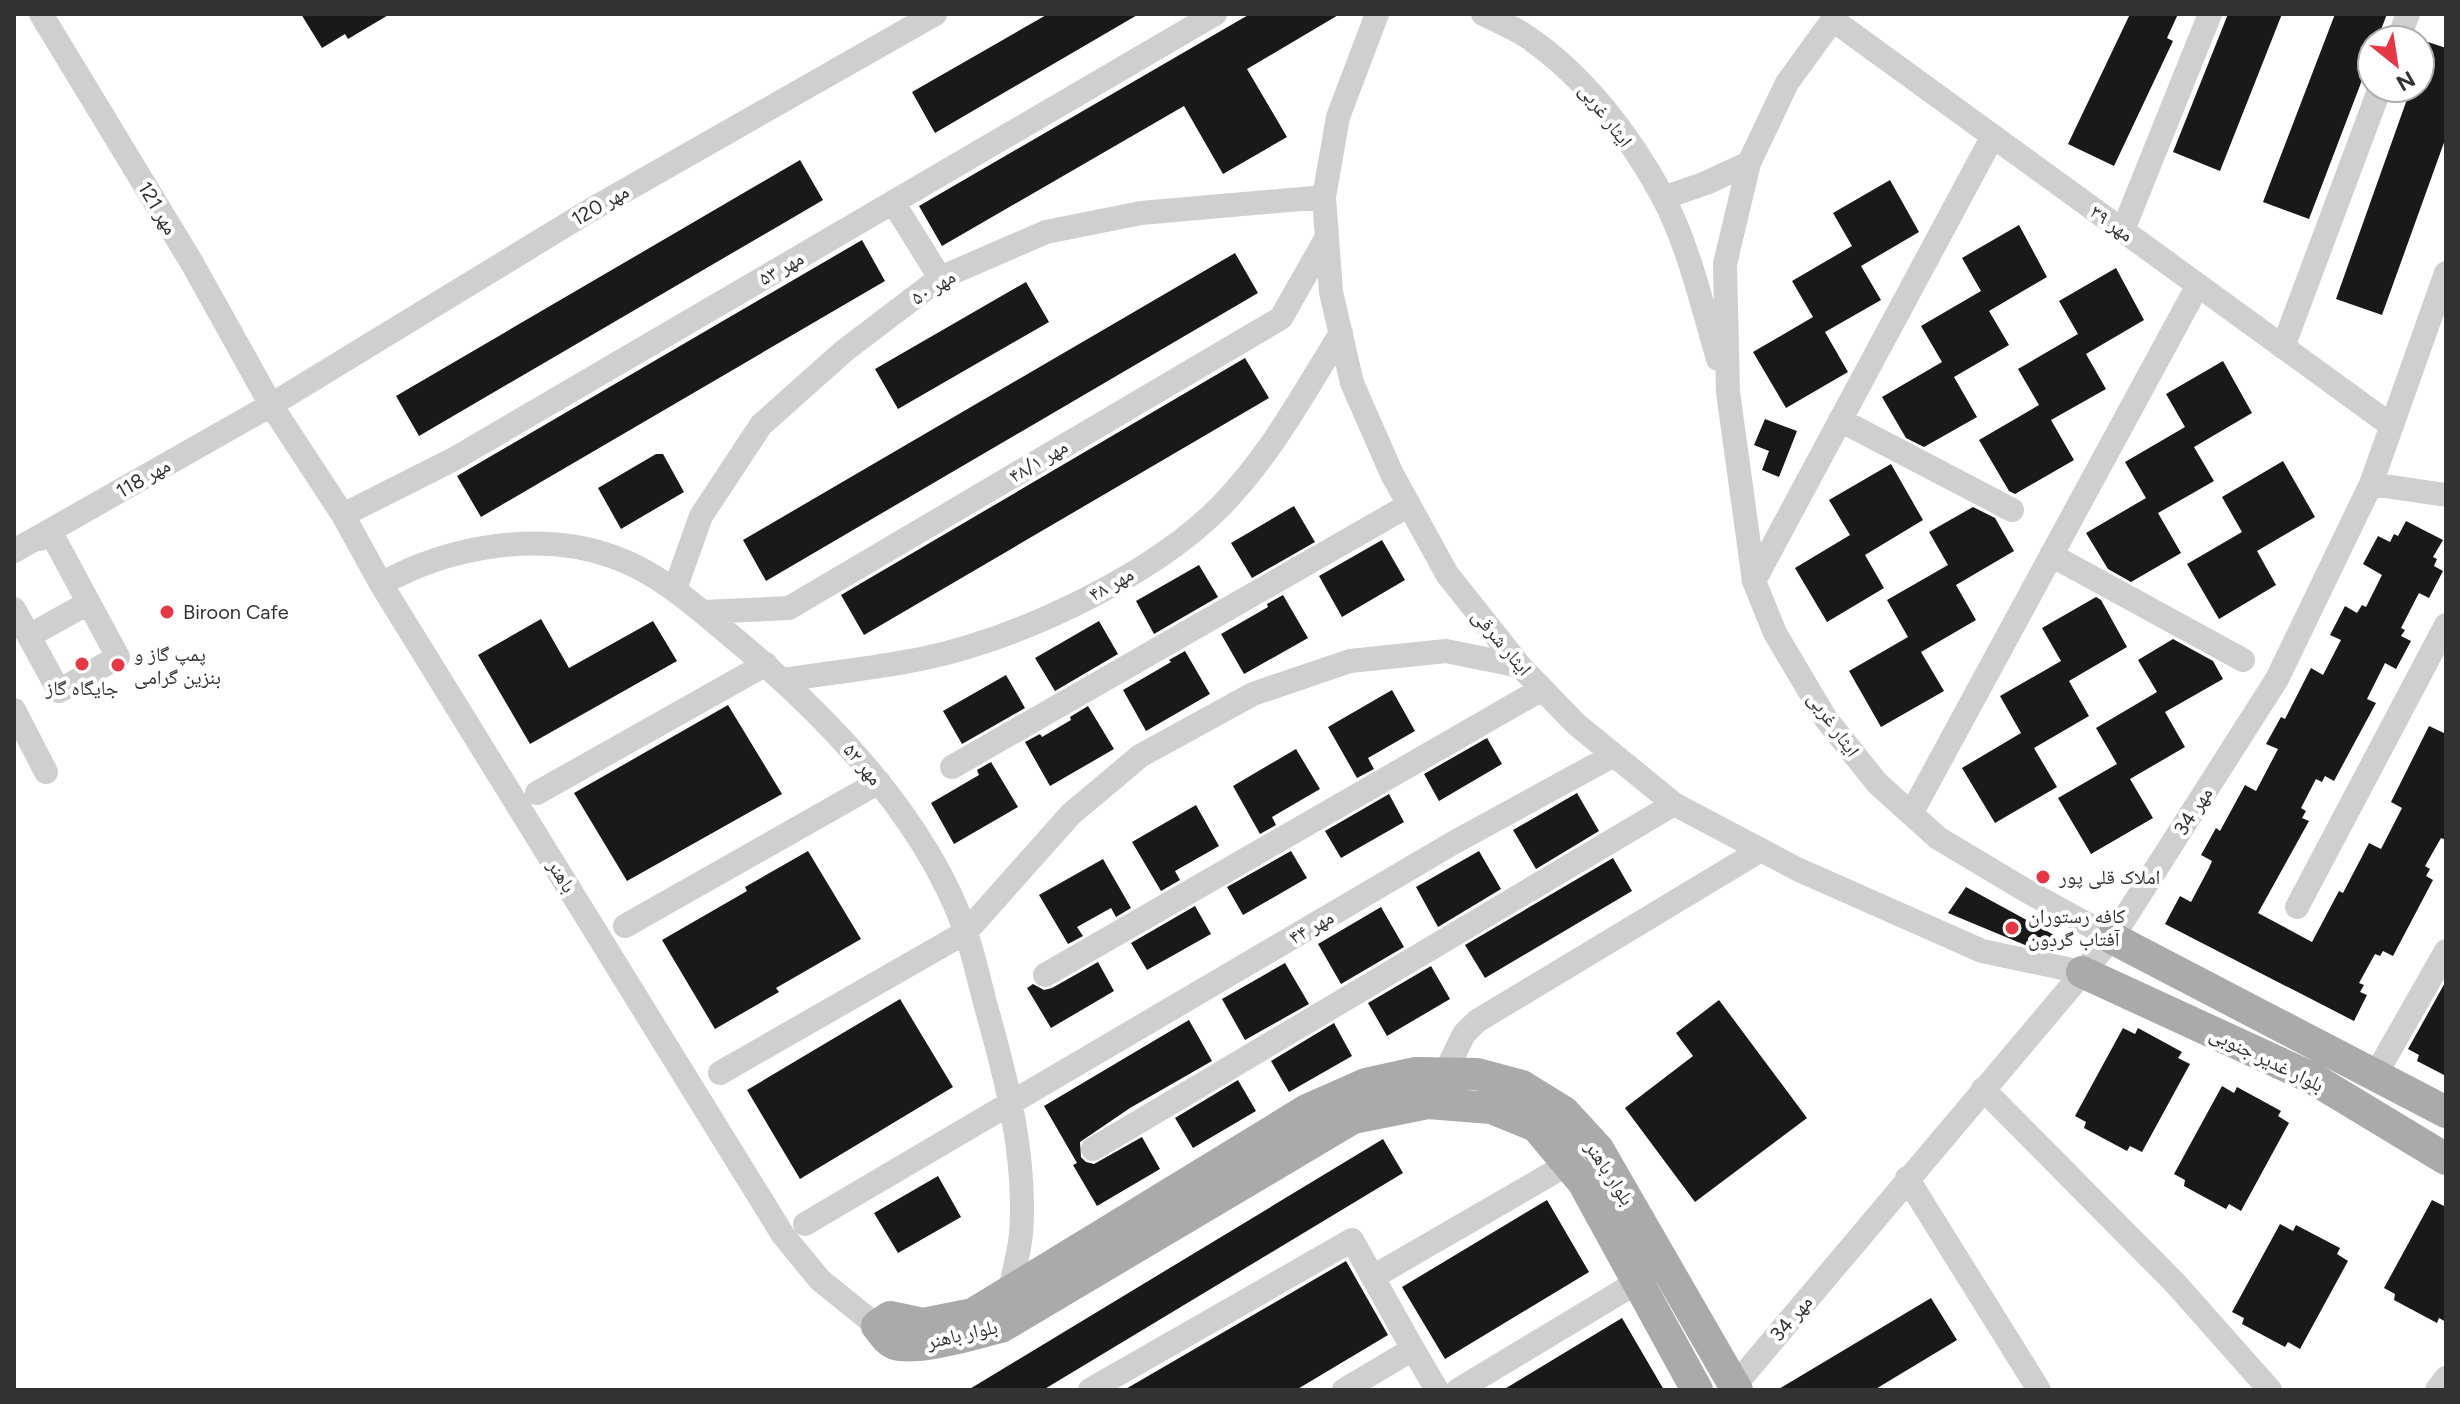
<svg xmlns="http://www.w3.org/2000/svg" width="2460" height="1404" viewBox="0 0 2460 1404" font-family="Figtree,'Noto Naskh Arabic',sans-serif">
<rect width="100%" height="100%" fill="#fff"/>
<!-- building -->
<path fill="#191919" d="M301,14h89l-42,25 -3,-5 -23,14z
M1048,14h91l-204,119 -23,-41z
M1250,14h90l-93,55 40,68 -64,37 -39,-68 -242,140 -23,-40z
M2130,14h48l-11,24 6,3 -59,125 -46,-22z
M2228,14h54l-62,157 -47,-19z
M2335,14h52l-10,26h-5v14l-63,165 -46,-17z
M2428,42l18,6v89l-64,178 -46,-16 75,-211h9v-24z
M800,160l23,40 -404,236 -23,-40z
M1890,180l29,52 -58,34 20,34 -56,32 23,40 -62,36 -33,-56 60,-35 -21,-36 60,-35 -19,-33z
M2019,225l28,52 -58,34 20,34 -55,32 23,40 -53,30 -18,-9 -24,-41 60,-35 -21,-36 60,-35 -19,-33z
M862,240l23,41 -404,236 -24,-41z
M1235,253l23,40 -492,288 -23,-41z
M2116,268l28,52 -58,34 20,35 -55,31 23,40 -59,34 -6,-3 -30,-51 60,-35 -21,-36 60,-35 -19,-33z
M1026,282l23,40 -151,87 -23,-40z
M1245,358l24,40 -405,237 -23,-40z
M2223,361l29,52 -58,34 20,34 -56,32 23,40 -50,29 -23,-13 -22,-36 60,-35 -21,-36 60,-35 -19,-33z
M1765,419l32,12 -18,46 -17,-7 7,-19 -15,-6z
M656,454h7l21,38 -63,37 -23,-41z
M2283,461l32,56 -58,34 19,34 -57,34 -32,-55 55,-32 -20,-35z
M1891,464l32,56 -58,35 19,33 -57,34 -32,-54 55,-33 -21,-35z
M1294,506l21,36 -63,36 -21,-35z
M1973,507l22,11 19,33 -58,34 20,35 -55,32 23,39 -63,36 -32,-56 59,-34 -21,-37 61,-35 -19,-33z
M2406,521l37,19 -10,17 4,2 -3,7 9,5 -14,27 -10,-5 -18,35 4,2 -4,6 10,5 -15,28 -11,-6 -18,36 9,4 -42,78 -9,-5 -3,6 -6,-3 -15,29 5,3 -4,7 7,3 -51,92 54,29 27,-51 4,2 26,-50 12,6 21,-41 -11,-6 38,-76 17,8v106l-5,-2 -16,28 5,3 -4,7 7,4 -40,76 -10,-5 -3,5 -5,-2 -16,29 5,2 -4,7 7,3 -13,26 -189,-97 15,-28 11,6 18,-34 3,-7 -11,-6 15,-27 4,3 25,-46 11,6 22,-42 -12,-5 15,-27 4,2 26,-51 12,7 18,-35 -11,-5 15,-29 12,7 5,-8 4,2 16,-32 -19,-11 15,-28 12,6 4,-8 4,2z
M1382,540l23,40 -63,37 -23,-41z
M1199,565l19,32 -64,37 -18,-33z
M1283,595l25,43 -64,36 -23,-40 47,-27 -1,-3z
M2096,597l5,3 26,47 -58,34 20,35 -55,32 23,39 -62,36 -33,-55 59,-35 -21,-37 61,-35 -19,-33z
M541,619l28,49 84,-47 24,40 -147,83 -52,-89z
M1099,621l19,33 -63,37 -20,-33z
M2173,639l40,22 10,18 -58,33 20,35 -55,32 23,39 -62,36 -33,-56 59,-34 -21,-36 61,-36 -19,-32z
M1185,651l25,43 -64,37 -23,-41 48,-28 -2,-2z
M1006,675l19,33 -63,36 -19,-33z
M1392,690l23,41 -47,27 6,11 -17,9 -29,-51z
M728,705l54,89 -155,87 -53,-88z
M1088,706l26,43 -64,37 -25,-44 15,-8 2,3 29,-17 -1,-3z
M1487,738l15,26 -63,37 -15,-27z
M1296,749l24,40 -48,28 4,8 -16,9 -27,-48z
M991,762l27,45 -64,37 -23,-41 48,-28 -2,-5z
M1577,793l22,38 -63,38 -23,-39z
M1389,794l15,28 -63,36 -16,-27z
M1196,805l23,41 -44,25 5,9 -19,11 -29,-49z
M808,851l53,88 -85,49 3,4 -64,37 -53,-89 85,-49 -2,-4z
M1291,851l16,27 -64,37 -16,-28z
M1479,851l22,38 -63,38 -22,-40z
M1613,858l19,33 -147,87 -20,-33z
M1103,859l28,49 -15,9 -5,-9 -34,19 6,9 -15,8 -29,-49z
M1966,887l101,55 -9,10 -33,-7 -77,-32z
M1195,906l16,28 -64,36 -16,-27z
M1381,907l23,40 -63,37 -23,-40z
M1098,962l16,29 -63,37 -24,-40 6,-4 11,6 8,-2z
M1285,963l24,41 -64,36 -23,-41z
M1431,966l19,33 -63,37 -19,-33z
M2446,981v95l-29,-15 2,-6 -11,-6z
M900,999l53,88 -153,92 -53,-89z
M1719,1000l88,118 -112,84 -70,-94 68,-52 -17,-23z
M1189,1020l23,41 -82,47 -50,34 1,15 5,5 8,2 48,-27 18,32 -63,37 -24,-41 4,-2 -33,-57z
M1334,1023l18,33 -63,36 -18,-31z
M2123,1028l12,6 3,-6 44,24 -4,6 12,6 -48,88 -12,-6 -3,5 -43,-23 2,-6 -11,-6z
M1238,1080l18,31 -63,37 -18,-30z
M2222,1086l12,7 3,-6 44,24 -3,5 11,7 -48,88 -12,-7 -3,5 -42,-23 1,-6 -11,-6z
M1383,1139l20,34 -360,217h-75z
M938,1176l23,41 -63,36 -24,-40z
M1547,1200l42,72 -144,87 -43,-72z
M2432,1200l14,7v115l-7,-4 -2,5 -43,-23 1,-6 -11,-6z
M2280,1224l13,7 3,-6 44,23 -3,6 11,7 -48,88 -12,-7 -3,5 -43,-23 2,-6 -12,-6z
M1346,1261l42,74 -92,55h-172z
M1931,1298l26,42 -83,50h-97z
M1622,1318l42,72h-161z"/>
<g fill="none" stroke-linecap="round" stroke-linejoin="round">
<!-- minor -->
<path stroke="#cfcfcf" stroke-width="24" d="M41,14l151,249 79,142 72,110 38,69 402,651 37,45 57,46
M1377,14l-39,103 -14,80 7,95 21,91 40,91 55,100 73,92 56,58 98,80 123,65 185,82 100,21
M1483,14c14,7 30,13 43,22 58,39 104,100 137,161 26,50 39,108 55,162
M1837,14l-50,69 -38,80 -24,101 3,128 26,189 21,52 51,86 51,64 61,55 87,52 87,48
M1833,20l559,406
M2398,40l10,-26
M1663,198l43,-15 43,-20
M893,202l47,76
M2123,230l87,-216
M2283,347l97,-259
M1840,420l172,90
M2371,484l75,11
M343,515l111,-56 761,-445
M14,551l257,-146 318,-194 346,-197
M2051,555l192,105
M1754,581l239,-445
M381,584c68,-38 159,-54 233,-27 42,15 77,45 110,73 95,78 201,184 242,303 8,23 13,47 19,70 21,74 42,154 36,231 -2,20 -8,40 -12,60
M675,589l26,-73 60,-91 83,-74 96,-73 106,-46 95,-19 183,-16
M14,609l45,82 59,-34 -68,-126 -10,8
M703,612l86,-4 492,-290 46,-81
M29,636l59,-33
M783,680c46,-7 92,-12 138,-21 97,-20 229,-82 299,-152 50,-51 84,-114 121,-174
M14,710l32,62
M952,767l457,-262
M537,793l229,-129
M1911,814l287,-529
M2297,907l149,-282
M625,926l254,-144
M1045,975l497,-286
M720,1073l246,-141 105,-118 69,-58 113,-62 97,-33 96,-10 74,15
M1445,1073l19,-39 13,-13 284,-171
M2376,1074l70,-123
M1983,1089l192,194 95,107
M1093,1149l581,-345
M1907,1178l132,212
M805,1224l648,-381 161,-88
M1373,1277l195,-113
M1090,1390l262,-150 61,109
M1344,1390l69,-41 24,41
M1458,1390l181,-109
M1731,1390l381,-452 165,-259 94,-195 75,-211
M2437,1390l9,-12"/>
<!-- major -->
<path stroke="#aaa" stroke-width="32" d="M2112,938l334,174
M2082,972l230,106 134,81
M1697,1390l-114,-208 -47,-56 -45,-18 -63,-5 -75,15 -352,209c-25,6 -83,24 -106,17 -8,-3 -13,-12 -18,-18l13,-9 33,7 50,-10 334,-204 59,-26 50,-11 61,1 45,12 42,26 34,37 139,241"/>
</g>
<!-- markers -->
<g fill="#e53746" stroke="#fff" stroke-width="3">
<circle cx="167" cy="612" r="8"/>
<circle cx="82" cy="664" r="8"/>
<circle cx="118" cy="665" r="8"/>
<circle cx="2043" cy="877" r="8"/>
<circle cx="2012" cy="928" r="8"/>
</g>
<g text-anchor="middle" stroke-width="8" stroke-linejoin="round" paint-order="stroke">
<!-- street labels -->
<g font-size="20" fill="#323232" stroke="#fff">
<text transform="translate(1606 115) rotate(53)" y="7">ایثار غربی</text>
<text transform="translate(600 205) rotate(-30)" y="7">مهر 120</text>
<text transform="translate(158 208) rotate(59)" y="7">مهر 121</text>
<text transform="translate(2112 223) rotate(36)" y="7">مهر ۳۹</text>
<text transform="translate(781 268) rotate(-30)" y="7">مهر ۵۳</text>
<text transform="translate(933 287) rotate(-32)" y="7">مهر ۵۰</text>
<text transform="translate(1038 461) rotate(-31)" y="7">مهر ۴۸/۱</text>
<text transform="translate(143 478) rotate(-30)" y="7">مهر 118</text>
<text transform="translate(1111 584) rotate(-30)" y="7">مهر ۴۸</text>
<text transform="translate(1502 642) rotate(50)" y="7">ایثار شرقی</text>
<text transform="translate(1834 724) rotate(55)" y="7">ایثار غربی</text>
<text transform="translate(863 764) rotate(50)" y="7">مهر ۵۲</text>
<text transform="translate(2193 811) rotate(-57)" y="7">مهر 34</text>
<text transform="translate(562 876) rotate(58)" y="7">باهنر</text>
<text transform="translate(1311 927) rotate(-30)" y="7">مهر ۴۴</text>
<text transform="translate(2267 1059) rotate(26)" y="7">بلوار غدیر جنوبی</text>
<text transform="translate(1610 1173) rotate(57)" y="7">بلوار باهنر</text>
<text transform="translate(1791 1318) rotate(-50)" y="7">مهر 34</text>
<text transform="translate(962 1334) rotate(-13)" y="7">بلوار باهنر</text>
</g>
<!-- poi labels -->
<g font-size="20" fill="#323232" stroke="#fff" text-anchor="start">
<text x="183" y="619">Biroon Cafe</text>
<text x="134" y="661">پمپ گاز و<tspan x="134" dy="23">بنزین گرامی</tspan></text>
<text x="82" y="695" text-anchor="middle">جایگاه گاز</text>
<text x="2059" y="884">املاک قلی پور</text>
<text x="2028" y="923">کافه رستوران<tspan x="2028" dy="23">آفتاب گردون</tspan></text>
</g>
</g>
<!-- border -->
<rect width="2460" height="1404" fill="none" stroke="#323232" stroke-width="32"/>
<!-- north arrow -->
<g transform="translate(2396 64) rotate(150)"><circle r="38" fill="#ffffff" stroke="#adadad" stroke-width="2"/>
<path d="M0-6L14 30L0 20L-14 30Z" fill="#e53746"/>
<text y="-12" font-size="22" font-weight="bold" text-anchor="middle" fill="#323232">N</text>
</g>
</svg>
